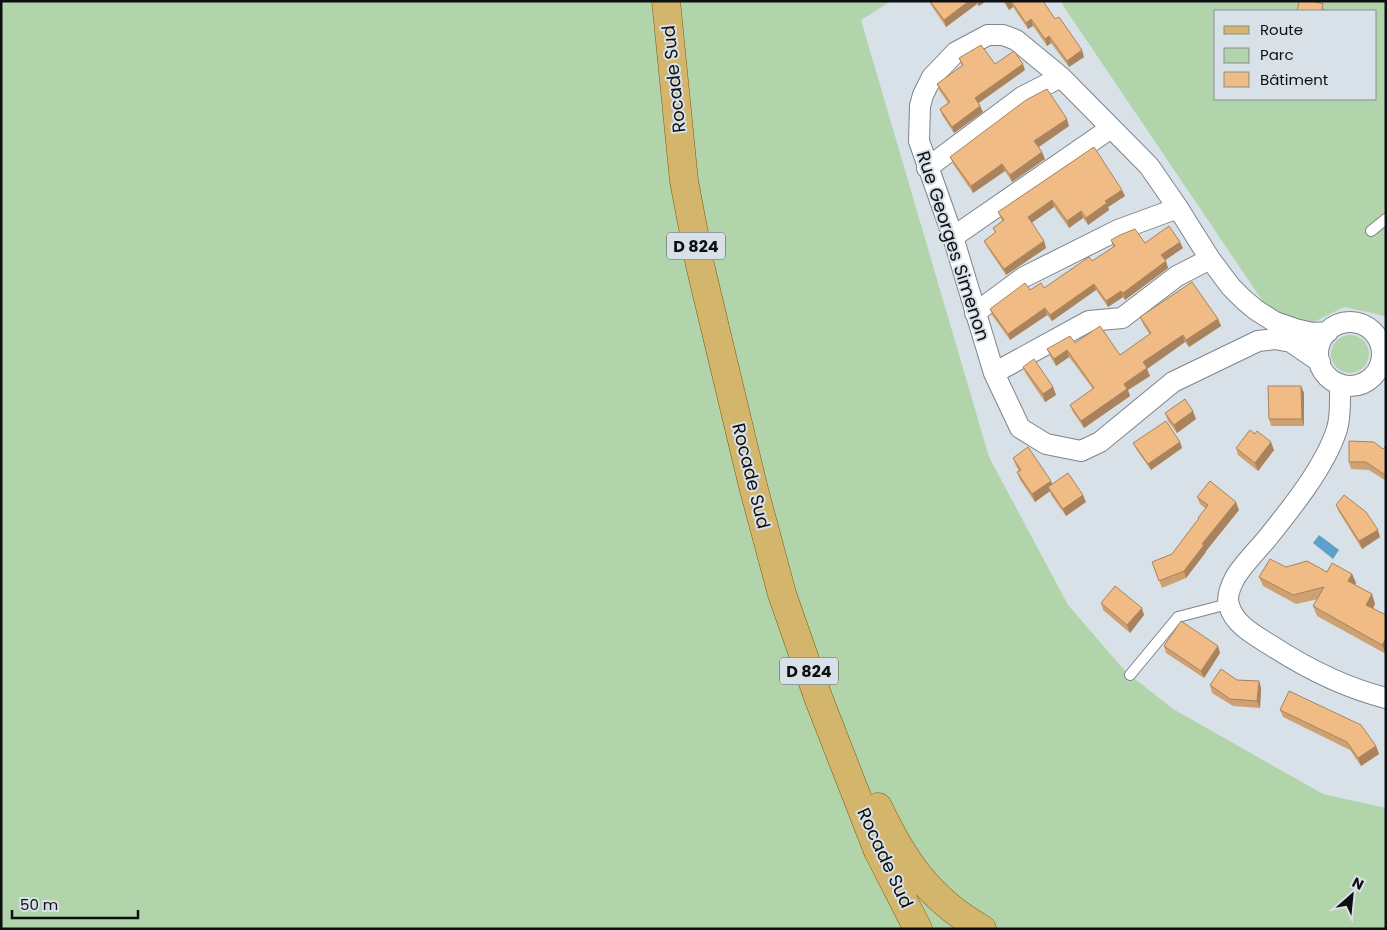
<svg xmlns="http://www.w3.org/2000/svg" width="1387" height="930" viewBox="0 0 1387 930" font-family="Poppins,sans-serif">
<rect width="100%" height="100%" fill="#d9e1e8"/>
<!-- green -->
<path fill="#b2d4aa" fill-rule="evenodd" d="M1,1h890l-30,19 128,437 79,148 58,67 47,37 150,85 63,14v121h-1385z
M1060,1h326v316l-9,-3 -33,-7 -32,16 -42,-11zM1216,11h160v88h-160z
M1331 354a19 19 0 1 1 38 0a19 19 0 1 1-38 0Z"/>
<!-- water -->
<path fill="#5ca1ca" d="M1319,535l20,15 -6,9 -20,-16z"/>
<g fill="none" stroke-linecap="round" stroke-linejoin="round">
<!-- service casing -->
<g stroke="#7d848c" stroke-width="12">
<path id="service" d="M1371,231l15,-12
M1130,675l48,-58 50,-13"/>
</g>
<!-- minor casing -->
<g stroke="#7d848c" stroke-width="22">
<path id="minor" d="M927,168l95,-71 39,-20
M953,237l158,-109
M975,313l49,-36 94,-47 60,-22
M1318 354a32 32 0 1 1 64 0a32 32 0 1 1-64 0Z
M1320,362l-29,-20 -16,-3 -17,2 -85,41 -73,60 -19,9 -35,-7 -26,-16 -26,-55 -41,-136 -34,-96 1,-35 3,-11 9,-18 24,-25 32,-17h15l13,5 45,37 88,89 29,42 32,51 21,28 12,12 13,11 19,12 20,7 17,4 16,-1
M994,373l95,-52 33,-3 55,-42 33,-17
M1340,384c0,14 1,32 -3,45 -12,38 -47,81 -72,112 -10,11 -21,23 -29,35 -5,9 -10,20 -7,29 5,20 27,31 43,41 34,22 74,42 114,52"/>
</g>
<!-- primary casing -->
<g stroke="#7b5b0d" stroke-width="29">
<path id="primary" d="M666,1l18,180 16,84 53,221 29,108 36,103 60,154 40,78
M878,807c25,53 51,92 104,122"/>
</g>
<!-- service -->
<use href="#service" stroke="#fff" stroke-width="10"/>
<!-- minor -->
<use href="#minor" stroke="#fff" stroke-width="20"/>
<!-- primary -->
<use href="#primary" stroke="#d3b56c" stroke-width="28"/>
</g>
<!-- wall -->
<path fill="#cea172" d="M929,1h57l-7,5 -2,-2 -31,23 -15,-22z
M1003,1h40l12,18 29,38 -15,10 -18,-24 -4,3 -14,-20 -5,3 -15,-22 -4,3z
M959,58l36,6 30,6 -46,33 4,9 -29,21 -12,-18 -2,-6 8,-6 -9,-13 -2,-6 25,-18z
M1069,126l-30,21 3,5 3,7 -33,23 -7,-11 -32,22 -20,-29 -3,-7z
M1094,147l31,49 -17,11 1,3 -21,15 -5,-7 -14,10 -15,-21 -23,16 13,18 2,7 -40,27 -19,-28 -3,-6 11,-8 -2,-5 9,-7 -4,-9z
M1111,240l34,3 38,5 -18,12 3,8 -43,32 -2,-3 -15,10 -12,-17 -44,31 -5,-6 -37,25 -18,-25 -2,-6 40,-19 14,-2 48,-27 21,-14z
M1140,317l78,2 3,7 -32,21 -4,-5 -38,27 3,7 -22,14 2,6 -46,32 -11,-16 -3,-7 23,-16 -24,-32 -13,9 -6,-10 -3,-7 28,-6 45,12 30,-20 -7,-11z
M1023,367l30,20 3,8 -11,7 -19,-28z
M1301,386l3,7v33h-33l-2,-7z
M1165,413l31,6 -19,14 -9,-12z
M1180,442l2,6 -31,22 -15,-21 -3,-6z
M1386,446v35l-17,-11 -18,-1 -2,-7 34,-13z
M1236,448l38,2 -16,21 -20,-16z
M1013,458l39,26 34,18 -20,14 -15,-21 -1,-4 -15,11 -15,-22 -3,-8 2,-1 -3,-5z
M1197,497l42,13 -33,41v1l-20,26 -24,10 -10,-26 20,-8 27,-35 -1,-1 8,-9 -6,-5z
M1336,505l44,32 -18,12 -23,-37z
M1286,567l66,7 4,9 -1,2 17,9 3,10 -2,4 13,46 -69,-38 -4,-10 5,-7 -22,5 -33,-18 -4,-9z
M1101,603l43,12 -14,18 -27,-23z
M1164,646l56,7 -16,25 -38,-25z
M1237,680l22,1 2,7 -1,20 -27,-2 -21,-13 -2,-8z
M1280,710l96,36 3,8 -18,12 -11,-16 -67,-33z"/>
<!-- shaded-wall -->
<path fill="#a8835d" d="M969,1h7l1,3 -31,23 -2,-7z
M977,1h9l-7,5z
M1009,1h2l2,6 -4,3 -3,-7z
M1031,19l2,7 -5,3 -2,-6z
M1049,36l2,7 -4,3 -2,-7z
M1082,50l2,7 -15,10 -2,-6z
M1023,64l2,6 -48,34 -2,-6z
M980,106l3,6 -29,21 -2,-6z
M1067,119l2,7 -32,22 -3,-7z
M1042,152l3,7 -33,23 -2,-7z
M1002,164l3,7 -32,22 -2,-7z
M1122,190l3,6 -17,11 1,3 -21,15 -2,-7 19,-17z
M1052,200l2,7 -24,17 -2,-7z
M1081,211l2,7 -14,10 -2,-7z
M1044,241l2,7 -40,27 -2,-6z
M1180,242l3,6 -19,13 -3,-6z
M1166,261l2,7 -43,32 -2,-7z
M1094,284l2,6 -44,31 -2,-6z
M1121,291l2,6 -15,10 -2,-6z
M1045,308l2,7 -37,25 -2,-6z
M1218,319l3,7 -32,21 -3,-7z
M1183,335l2,7 -38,27 3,7 -22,14 2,6 -46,32 -3,-7 43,-37 19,-22z
M1067,350l2,7 -13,9 -2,-7z
M1301,386l3,7v33l-2,-7z
M1053,387l3,8 -11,7 -2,-8z
M1193,411l3,8 -19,14 -3,-8z
M1180,442l2,6 -31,22 -3,-6z
M1271,442l3,8 -16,21 -3,-8z
M1051,481l3,7 -6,-1 2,4 -15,11 -3,-8z
M1083,495l3,7 -20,14 -3,-7z
M1236,502l3,8 -33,41v1l-20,26 -2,-7 18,-27z
M1378,530l2,7 -18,12 -3,-8z
M1352,574l4,9 -4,7 -4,-9z
M1372,594l3,10 -5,10 -4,-9z
M1142,608l2,7 -14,18 -3,-8z
M1386,639v15l-4,-9z
M1218,646l2,7 -16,25 -3,-7z
M1259,681l2,7 -1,20 -3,-7z
M1376,746l3,8 -18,12 -3,-8z"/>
<!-- building -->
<path fill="#f0bb85" stroke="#a8835d" d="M930,1h39l-25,19z
M1011,1h32l12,18 4,-2 23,33 -15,11 -18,-25 -4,3 -14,-20 -5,4z
M1299,1h13l11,3 -1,5 8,2h-33z
M981,45l14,19 19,-13 9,13 -48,34 5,8 -28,21 -12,-18 10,-7 -13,-18 26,-19 -4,-7z
M1047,89l20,30 -33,22 8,11 -32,23 -8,-11 -31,22 -21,-29 76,-57z
M1094,147l28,43 -17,11 2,2 -21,15 -5,-7 -14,10 -15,-21 -24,17 16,24 -40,28 -20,-28 12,-9 -3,-4 11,-8 -6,-8z
M1169,226l11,16 -19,13 5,6 -43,32 -2,-2 -15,10 -12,-17 -44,31 -5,-7 -37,26 -18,-25 35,-26 5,7 11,-7 3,5 45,-31 3,4 23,-15 -4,-6 9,-5 15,-6 10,14z
M1192,282l26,37 -32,21 -3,-5 -40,27 4,6 -23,16 3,5 -46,32 -11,-16 24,-17 -27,-38 -13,9 -7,-10 23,-13 5,7 25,-17 20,29 31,-22 -11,-16z
M1034,359l19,28 -10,7 -20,-27z
M1268,386h33l1,33h-33z
M1185,399l8,12 -19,14 -9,-12z
M1166,421l14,21 -32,22 -15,-21z
M1250,430l5,4 2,-3 14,11 -16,21 -19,-15z
M1349,441l25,1 9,7 3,-3v28l-1,1 -19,-13h-17z
M1028,447l23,34 -19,13 -15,-22 4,-2 -8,-12z
M1068,473l15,22 -20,14 -15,-22z
M1210,481l26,21 -34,42 2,1 -20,26 -25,10 -7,-19 20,-8 27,-36h-1l10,-13 -11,-8z
M1344,495l22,17 12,18 -19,11 -23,-36z
M1270,559l16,8 21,-6 20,11 5,-9 20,11 -4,7 24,13 -6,11 20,10v24l-4,6 -69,-39 11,-19 -31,8 -34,-18z
M1115,586l27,22 -15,17 -26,-22z
M1181,621l37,25 -17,25 -37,-25z
M1221,669l16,11 22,1 -2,20 -27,-2 -20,-14z
M1289,691l72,34 15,21 -18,12 -11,-16 -67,-32z"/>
<g text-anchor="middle" stroke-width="4" stroke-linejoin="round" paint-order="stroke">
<!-- shield labels -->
<g fill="#d9e1e8" stroke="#4a4e52" stroke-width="1">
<rect x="667" y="232.5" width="58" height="27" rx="4"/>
<rect x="780" y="657.5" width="58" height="27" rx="4"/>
</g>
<g font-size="16" font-weight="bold" fill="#0d0f12">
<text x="696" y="252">D 824</text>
<text x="809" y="677">D 824</text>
</g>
<!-- street labels -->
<g font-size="18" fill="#0d0f12" stroke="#d9e1e8">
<text transform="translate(674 79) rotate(-96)" y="6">Rocade Sud</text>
<text transform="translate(953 246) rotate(72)" y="6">Rue Georges Simenon</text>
<text transform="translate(751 476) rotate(76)" y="6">Rocade Sud</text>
<text transform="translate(885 858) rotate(65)" y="6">Rocade Sud</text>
</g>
</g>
<!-- border -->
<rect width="1387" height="930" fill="none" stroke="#0d0f12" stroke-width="5"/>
<!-- legend -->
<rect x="1214" y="10" width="162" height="90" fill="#d9e1e8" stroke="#878d92"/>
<rect x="1224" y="26" width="25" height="8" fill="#d3b56c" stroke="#878d92"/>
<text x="1260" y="35" font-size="15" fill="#0d0f12">Route</text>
<rect x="1224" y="48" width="25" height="15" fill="#b2d4aa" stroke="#878d92"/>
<text x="1260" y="60" font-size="15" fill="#0d0f12">Parc</text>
<rect x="1224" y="72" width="25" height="15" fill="#f0bb85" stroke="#878d92"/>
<text x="1260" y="85" font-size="15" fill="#0d0f12">Bâtiment</text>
<!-- north arrow -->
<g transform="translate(1352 895) rotate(27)" stroke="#d9e1e8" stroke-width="4" paint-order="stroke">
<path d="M0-4L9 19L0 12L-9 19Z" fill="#0d0f12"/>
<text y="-8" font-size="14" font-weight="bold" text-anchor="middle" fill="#0d0f12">N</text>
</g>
<!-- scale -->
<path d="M12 910v8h126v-8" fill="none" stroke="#0d0f12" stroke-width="2.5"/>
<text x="20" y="910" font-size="15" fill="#0d0f12" stroke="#d9e1e8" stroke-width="4" paint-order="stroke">50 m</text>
</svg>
